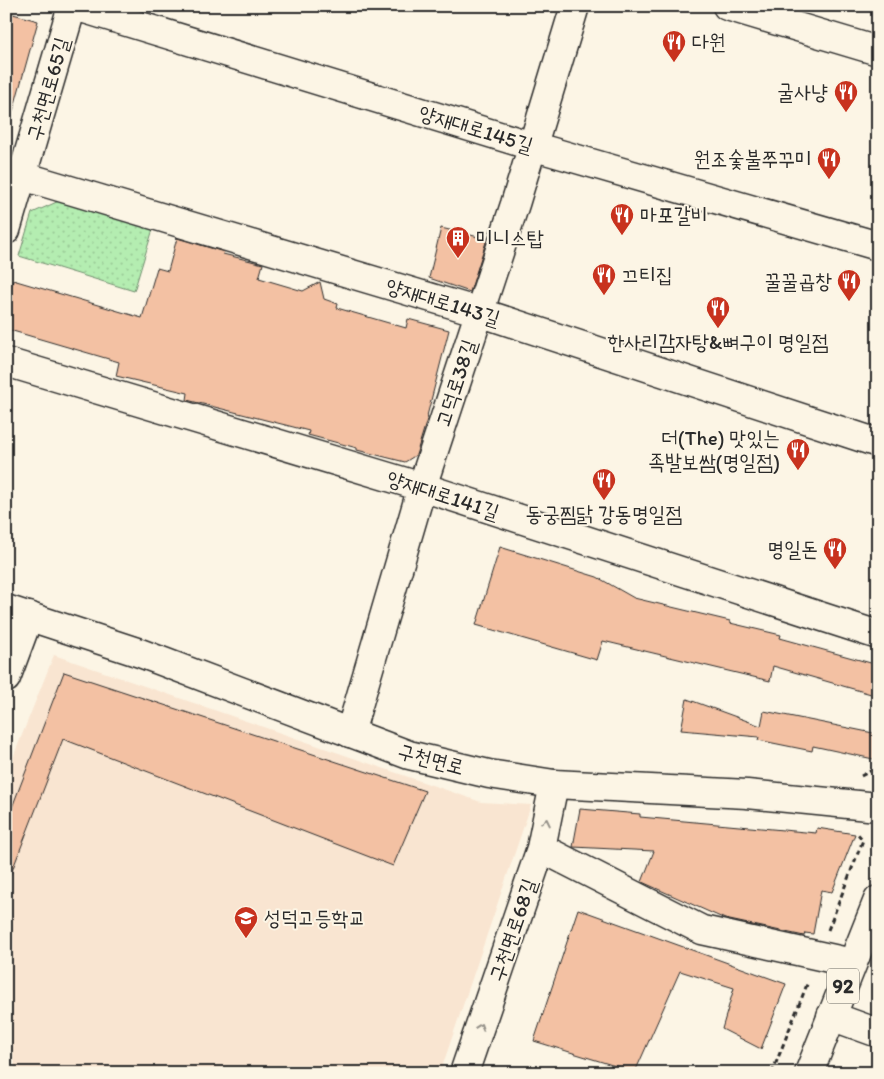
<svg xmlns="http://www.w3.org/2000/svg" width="884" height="1079" viewBox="0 0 884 1079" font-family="Itim,'Poor Story',sans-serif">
<defs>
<pattern id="green-dots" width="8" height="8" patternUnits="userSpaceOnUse" patternTransform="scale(1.25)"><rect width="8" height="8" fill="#b4edb1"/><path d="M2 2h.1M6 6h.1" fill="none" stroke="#9bcb98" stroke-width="1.8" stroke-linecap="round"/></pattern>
</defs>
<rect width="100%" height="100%" fill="#fcf5e5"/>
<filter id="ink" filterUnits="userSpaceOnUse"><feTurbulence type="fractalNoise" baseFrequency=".02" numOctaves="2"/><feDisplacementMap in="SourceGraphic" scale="10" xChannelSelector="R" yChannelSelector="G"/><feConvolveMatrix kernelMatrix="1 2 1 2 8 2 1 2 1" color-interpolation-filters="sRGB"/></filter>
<g filter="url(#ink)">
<!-- built -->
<path fill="#f9e5d1" d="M54,655l427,147 50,3 -91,268h-434v-298z"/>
<!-- green -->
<path fill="url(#green-dots)" stroke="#708c6e" d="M59,201l94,28 -19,62 -115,-35 13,-43z"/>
<!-- building -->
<path fill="#f3c1a3" stroke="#2b2b2b" d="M6,12l32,9 -25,90 -7,-1z
M441,228l46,11 -17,53 -41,-14z
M177,238l47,14 -1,2 40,10 -4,14 44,13 17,-9 4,17 14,5 -1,4 69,20 2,-9 41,11 -22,86h1l-3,10 -9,29 -11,7 -48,-12v-2l-49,-13 1,-4 -122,-31 1,-7 -72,-17 3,-14 -113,-33v-24l7,-25 129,38 15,-50 11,3z
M500,547l97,30 37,21 96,23v2l51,12 -1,3 98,27v31l-105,-30 -3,15 -167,-40 -6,19 -121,-35z
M64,672l361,119 -32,75 -330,-127 -55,142h-2v-58z
M687,699l74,27 3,-15 114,23v26l-65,-14 -1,5 -54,-11 1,-3 -78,-7z
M580,809l60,5v3l176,16 1,-5 38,6 -23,58 -11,-2 -8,44 -8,-1 -1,3 -79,-17 -83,-37 12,-31 -81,-4z
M578,909l208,75 -25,65 -39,-20 12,-41 -54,-17 -45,101 -101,-31z"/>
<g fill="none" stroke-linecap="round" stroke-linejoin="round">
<!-- street casing -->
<g stroke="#2b2b2b" stroke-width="31">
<path id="street" d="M75,6l457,140 346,100
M727,6l151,45
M6,171l473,141 399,131
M6,230l66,-224
M6,362l416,125 456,148
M6,678l23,-62
M350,733l72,-246 93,-283 60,-198
M541,848l161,82 150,33
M831,1016l47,17
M464,1073l77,-225 13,-64"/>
</g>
<!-- secondary casing -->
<g stroke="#2b2b2b" stroke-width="31">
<path id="secondary" d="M6,609l134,44 269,102 80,19 65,10 193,10 131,13"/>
</g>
<!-- primary casing -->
<g stroke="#2b2b2b" stroke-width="31">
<path id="primary" d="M809,1073l69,-173"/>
</g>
<!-- path -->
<path stroke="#2b2b2b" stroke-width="3" stroke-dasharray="5 4" stroke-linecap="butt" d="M861,776l17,-9
M828,930l35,-90 -6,-7
M772,1073l36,-91
M873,1073l4,-11"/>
<!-- street -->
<use href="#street" stroke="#fcf5e5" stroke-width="28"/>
<!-- secondary -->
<use href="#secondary" stroke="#fcf5e5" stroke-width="28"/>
<!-- primary -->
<use href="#primary" stroke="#fcf5e5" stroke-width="28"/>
</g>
<!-- one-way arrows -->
<defs><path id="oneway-chevron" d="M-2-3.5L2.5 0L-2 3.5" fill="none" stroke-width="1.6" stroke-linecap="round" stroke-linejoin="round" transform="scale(1.25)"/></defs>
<g stroke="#949088">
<use href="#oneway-chevron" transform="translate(546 822) rotate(-78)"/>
<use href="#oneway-chevron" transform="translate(480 1027) rotate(-71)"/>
</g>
</g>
<!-- icons -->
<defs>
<g id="restaurant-pin" transform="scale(1.25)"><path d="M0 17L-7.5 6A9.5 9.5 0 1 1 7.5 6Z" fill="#c8321e" stroke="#fcf5e5"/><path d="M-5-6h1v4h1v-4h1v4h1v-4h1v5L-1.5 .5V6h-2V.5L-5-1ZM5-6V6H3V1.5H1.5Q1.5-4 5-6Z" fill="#fff"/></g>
<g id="building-pin" transform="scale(1.25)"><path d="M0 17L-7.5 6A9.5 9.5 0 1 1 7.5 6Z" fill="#c8321e" stroke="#fcf5e5"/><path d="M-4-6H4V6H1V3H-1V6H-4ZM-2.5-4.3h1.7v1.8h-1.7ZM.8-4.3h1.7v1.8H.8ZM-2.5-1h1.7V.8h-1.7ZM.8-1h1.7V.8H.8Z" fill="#fff"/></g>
<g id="school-pin" transform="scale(1.25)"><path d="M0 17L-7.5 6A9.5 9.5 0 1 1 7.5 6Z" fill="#c8321e" stroke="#fcf5e5"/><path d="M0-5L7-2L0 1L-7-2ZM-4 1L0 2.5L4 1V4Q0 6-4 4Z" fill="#fff"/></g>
</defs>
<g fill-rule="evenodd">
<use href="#restaurant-pin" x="674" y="42"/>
<use href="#restaurant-pin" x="846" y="92"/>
<use href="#restaurant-pin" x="829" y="159"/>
<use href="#restaurant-pin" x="622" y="215"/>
<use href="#building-pin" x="458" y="238"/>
<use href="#restaurant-pin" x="604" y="275"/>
<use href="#restaurant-pin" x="849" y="281"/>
<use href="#restaurant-pin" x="718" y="308"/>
<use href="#restaurant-pin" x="798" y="450"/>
<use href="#restaurant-pin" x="604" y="480"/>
<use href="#restaurant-pin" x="835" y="549"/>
<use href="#school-pin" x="246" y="918"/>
</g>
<g text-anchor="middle" stroke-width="4" stroke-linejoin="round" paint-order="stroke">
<!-- shield labels -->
<rect fill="#fcf5e5" stroke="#6a6863" stroke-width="1" x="827" y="968.5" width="32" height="35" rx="4"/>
<g font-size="20" font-weight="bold" fill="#2b2b2b">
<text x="843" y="993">92</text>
</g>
<!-- poi labels -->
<g font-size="21" fill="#2b2b2b" stroke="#fcf5e5" text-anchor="start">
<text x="692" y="49">다원</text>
<text x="828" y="99" text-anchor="end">굴사냥</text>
<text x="812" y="166" text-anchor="end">원조숯불쭈꾸미</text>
<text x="640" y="222">마포갈비</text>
<text x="476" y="245">미니스탑</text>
<text x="622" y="282">끄티집</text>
<text x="832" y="288" text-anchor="end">꿀꿀곱창</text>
<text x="718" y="349" text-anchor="middle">한사리감자탕&amp;뼈구이 명일점</text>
<text x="780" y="445" text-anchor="end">더(The) 맛있는<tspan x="780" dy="24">족발보쌈(명일점)</tspan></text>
<text x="604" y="521" text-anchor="middle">동궁찜닭 강동명일점</text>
<text x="818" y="556" text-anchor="end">명일돈</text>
<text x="264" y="925">성덕고등학교</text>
</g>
<!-- street labels -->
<g font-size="21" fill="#2b2b2b" stroke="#fcf5e5">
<text transform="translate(48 89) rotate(-74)" y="7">구천면로65길</text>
<text transform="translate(476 129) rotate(17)" y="7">양재대로145길</text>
<text transform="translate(443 302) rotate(17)" y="7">양재대로143길</text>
<text transform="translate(456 383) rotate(-72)" y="7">고덕로38길</text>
<text transform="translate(443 495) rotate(18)" y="7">양재대로141길</text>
<text transform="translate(431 759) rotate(15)" y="7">구천면로</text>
<text transform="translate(513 930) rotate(-71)" y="7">구천면로68길</text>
</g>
</g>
<!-- margin -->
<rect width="884" height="1079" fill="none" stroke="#fcf5e5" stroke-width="25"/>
<rect x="12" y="12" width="859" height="1054" fill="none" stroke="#2b2b2b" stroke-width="2" filter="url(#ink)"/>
</svg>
